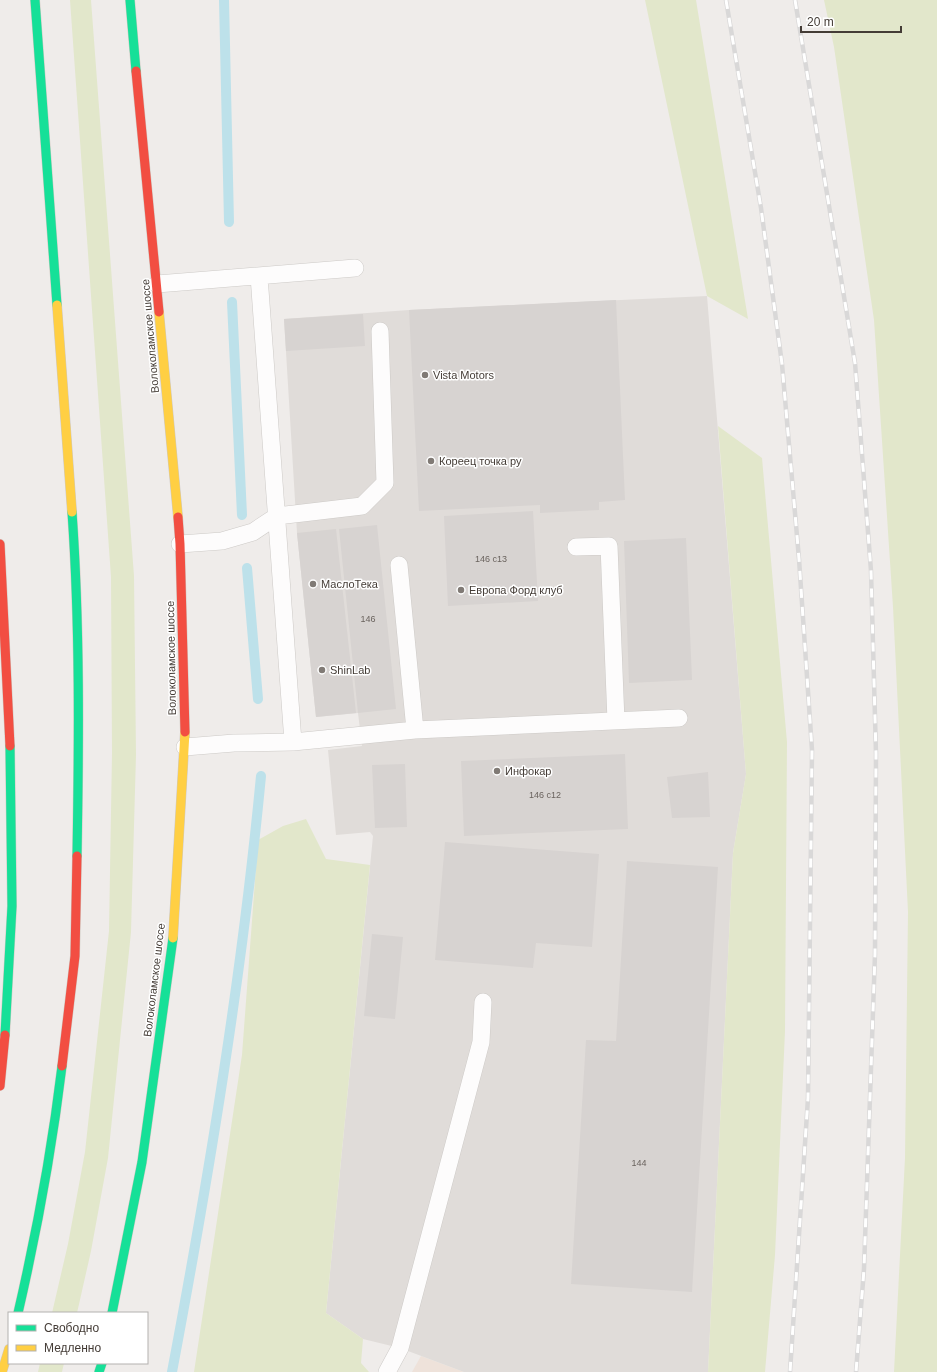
<svg xmlns="http://www.w3.org/2000/svg" width="937" height="1372" viewBox="0 0 937 1372" font-family="Helvetica,sans-serif">
<rect width="100%" height="100%" fill="#efecea"/>
<!-- commercial -->
<path fill="#eee2da" d="M421,1356l43,16h-52z"/>
<!-- industrial -->
<path fill="#e0dcd9" d="M707,296l39,478 -13,79 -25,519h-244l-64,-24 -37,-9 -37,-26 47,-477 -3,-4 -34,3 -8,-85 34,-4 -4,-33 -42,4 -19,-184 -13,-214 125,-9z"/>
<!-- green -->
<path fill="#e2e7cb" d="M70,0h21l43,576 2,179 -5,177 -23,226 -17,93 -14,62h-25l16,-69 17,-92 24,-221 3,-178 -1,-176z
M645,0h51l52,319 -41,-23z
M824,0h113v1372h-43l11,-214 3,-246 -15,-305 -19,-287 -40,-273z
M718,426l44,32 25,284 -2,289 -10,224 -10,117h-57l25,-519 13,-79z
M306,819l20,40 44,6 -44,448 37,26 -2,24 8,9h-175l48,-317 16,-215 25,-14z
M40,1363h24l-2,9h-24z"/>
<g fill="none" stroke-linecap="round" stroke-linejoin="round">
<!-- stream -->
<path stroke="#bde1ea" stroke-width="10" d="M224,0l5,222
M232,302l10,213
M247,568l11,131
M172,1372c37,-197 70,-396 89,-596"/>
</g>
<!-- building -->
<path fill="#d7d3d1" d="M616,300l9,200 -26,2v8l-59,3v-8l-121,6 -10,-201z
M363,314l2,32 -79,5 -2,-32z
M533,511l5,90 -90,5 -4,-90z
M377,525l19,184 -38,4 -19,-184z
M336,529l20,184 -40,4 -19,-184z
M686,538l6,142 -63,3 -5,-142z
M625,754l3,75 -164,7 -3,-75z
M405,764l2,63 -32,1 -3,-63z
M708,772l2,45 -38,1 -5,-41z
M445,842l154,12 -7,93 -56,-4 -3,25 -98,-8z
M627,861l91,6 -26,425 -121,-8 15,-244 30,1z
M372,934l31,3 -8,82 -31,-3z"/>
<g fill="none" stroke-linecap="round" stroke-linejoin="round">
<!-- lane casing -->
<g stroke="#cdcac7" stroke-width="18">
<path id="lane" d="M259,276l34,466
M157,284l198,-16
M180,544l42,-3 31,-9 24,-16 85,-10 23,-23 -5,-152
M576,547l33,-1 7,175
M399,565l16,165
M185,747l49,-4 59,-1 122,-12 264,-12
M387,1372l13,-24 81,-306 2,-40"/>
</g>
<!-- fast casing -->
<g stroke="#cfc9c2" stroke-width="10">
<path id="fast" d="M35,0l22,305
M130,0l6,71
M72,512c8,114 7,229 5,344
M5,1035l7,-129 -2,-160
M18,1313c19,-82 34,-164 44,-247
M112,1313l30,-151 31,-224
M99,1372l3,-9"/>
</g>
<!-- slow casing -->
<g stroke="#cfc9c2" stroke-width="10">
<path id="slow" d="M57,305l15,207
M159,312l19,205
M173,938l12,-206
M2,1372l7,-23"/>
</g>
<!-- jam casing -->
<g stroke="#cfc9c2" stroke-width="10">
<path id="jam" d="M136,71l23,241
M178,517l2,27 5,188
M0,544l10,202
M62,1066l13,-110 2,-100
M0,1086l5,-51"/>
</g>
<!-- lane -->
<use href="#lane" stroke="#fdfcfc" stroke-width="17"/>
<!-- fast -->
<use href="#fast" stroke="#16e098" stroke-width="9"/>
<!-- slow -->
<use href="#slow" stroke="#ffcf43" stroke-width="9"/>
<!-- jam -->
<use href="#jam" stroke="#f24e42" stroke-width="9"/>
<!-- rail casing -->
<g stroke="#d9d8d8" stroke-width="4.5">
<path id="rail" d="M726,0l35,208 21,156 17,195 13,191 -4,348 -18,274
M795,0l60,363 16,208 5,183 -1,200 -11,315 -8,103"/>
</g>
<!-- rail -->
<use href="#rail" stroke="#fff" stroke-width="3" stroke-dasharray="9" stroke-linecap="butt"/>
</g>
<!-- markers -->
<g fill="#807a75" stroke="#fff" stroke-width="1.5">
<circle cx="425" cy="375" r="4"/>
<circle cx="431" cy="461" r="4"/>
<circle cx="313" cy="584" r="4"/>
<circle cx="461" cy="590" r="4"/>
<circle cx="322" cy="670" r="4"/>
<circle cx="497" cy="771" r="4"/>
</g>
<g text-anchor="middle" stroke-width="3" stroke-linejoin="round" paint-order="stroke">
<!-- number labels -->
<g font-size="9" fill="#6a635e">
<text x="491" y="562">146 с13</text>
<text x="368" y="622">146</text>
<text x="545" y="798">146 с12</text>
<text x="639" y="1166">144</text>
</g>
<!-- street labels -->
<g font-size="11" fill="#443c36" stroke="#fff">
<text transform="translate(150 336) rotate(-95)" y="4">Волоколамское шоссе</text>
<text transform="translate(171 658) rotate(-91)" y="4">Волоколамское шоссе</text>
<text transform="translate(154 980) rotate(-83)" y="4">Волоколамское шоссе</text>
</g>
<!-- poi labels -->
<g font-size="11" fill="#443c36" stroke="#fff" text-anchor="start">
<text x="433" y="379">Vista Motors</text>
<text x="439" y="465">Кореец точка ру</text>
<text x="321" y="588">МаслоТека</text>
<text x="469" y="594">Европа Форд клуб</text>
<text x="330" y="674">ShinLab</text>
<text x="505" y="775">Инфокар</text>
</g>
</g>
<!-- legend -->
<rect x="8" y="1312" width="140" height="52" fill="#ffffff" stroke="#b4b1af"/>
<rect x="16" y="1325" width="20" height="6" fill="#16e098" stroke="#b4b1af"/>
<text x="44" y="1332" font-size="12" fill="#443c36">Свободно</text>
<rect x="16" y="1345" width="20" height="6" fill="#ffcf43" stroke="#b4b1af"/>
<text x="44" y="1352" font-size="12" fill="#443c36">Медленно</text>
<!-- scale -->
<path d="M801 26v6h100v-6" fill="none" stroke="#443c36" stroke-width="2"/>
<text x="807" y="26" font-size="12" fill="#443c36" stroke="#ffffff" stroke-width="3" paint-order="stroke">20 m</text>
</svg>
